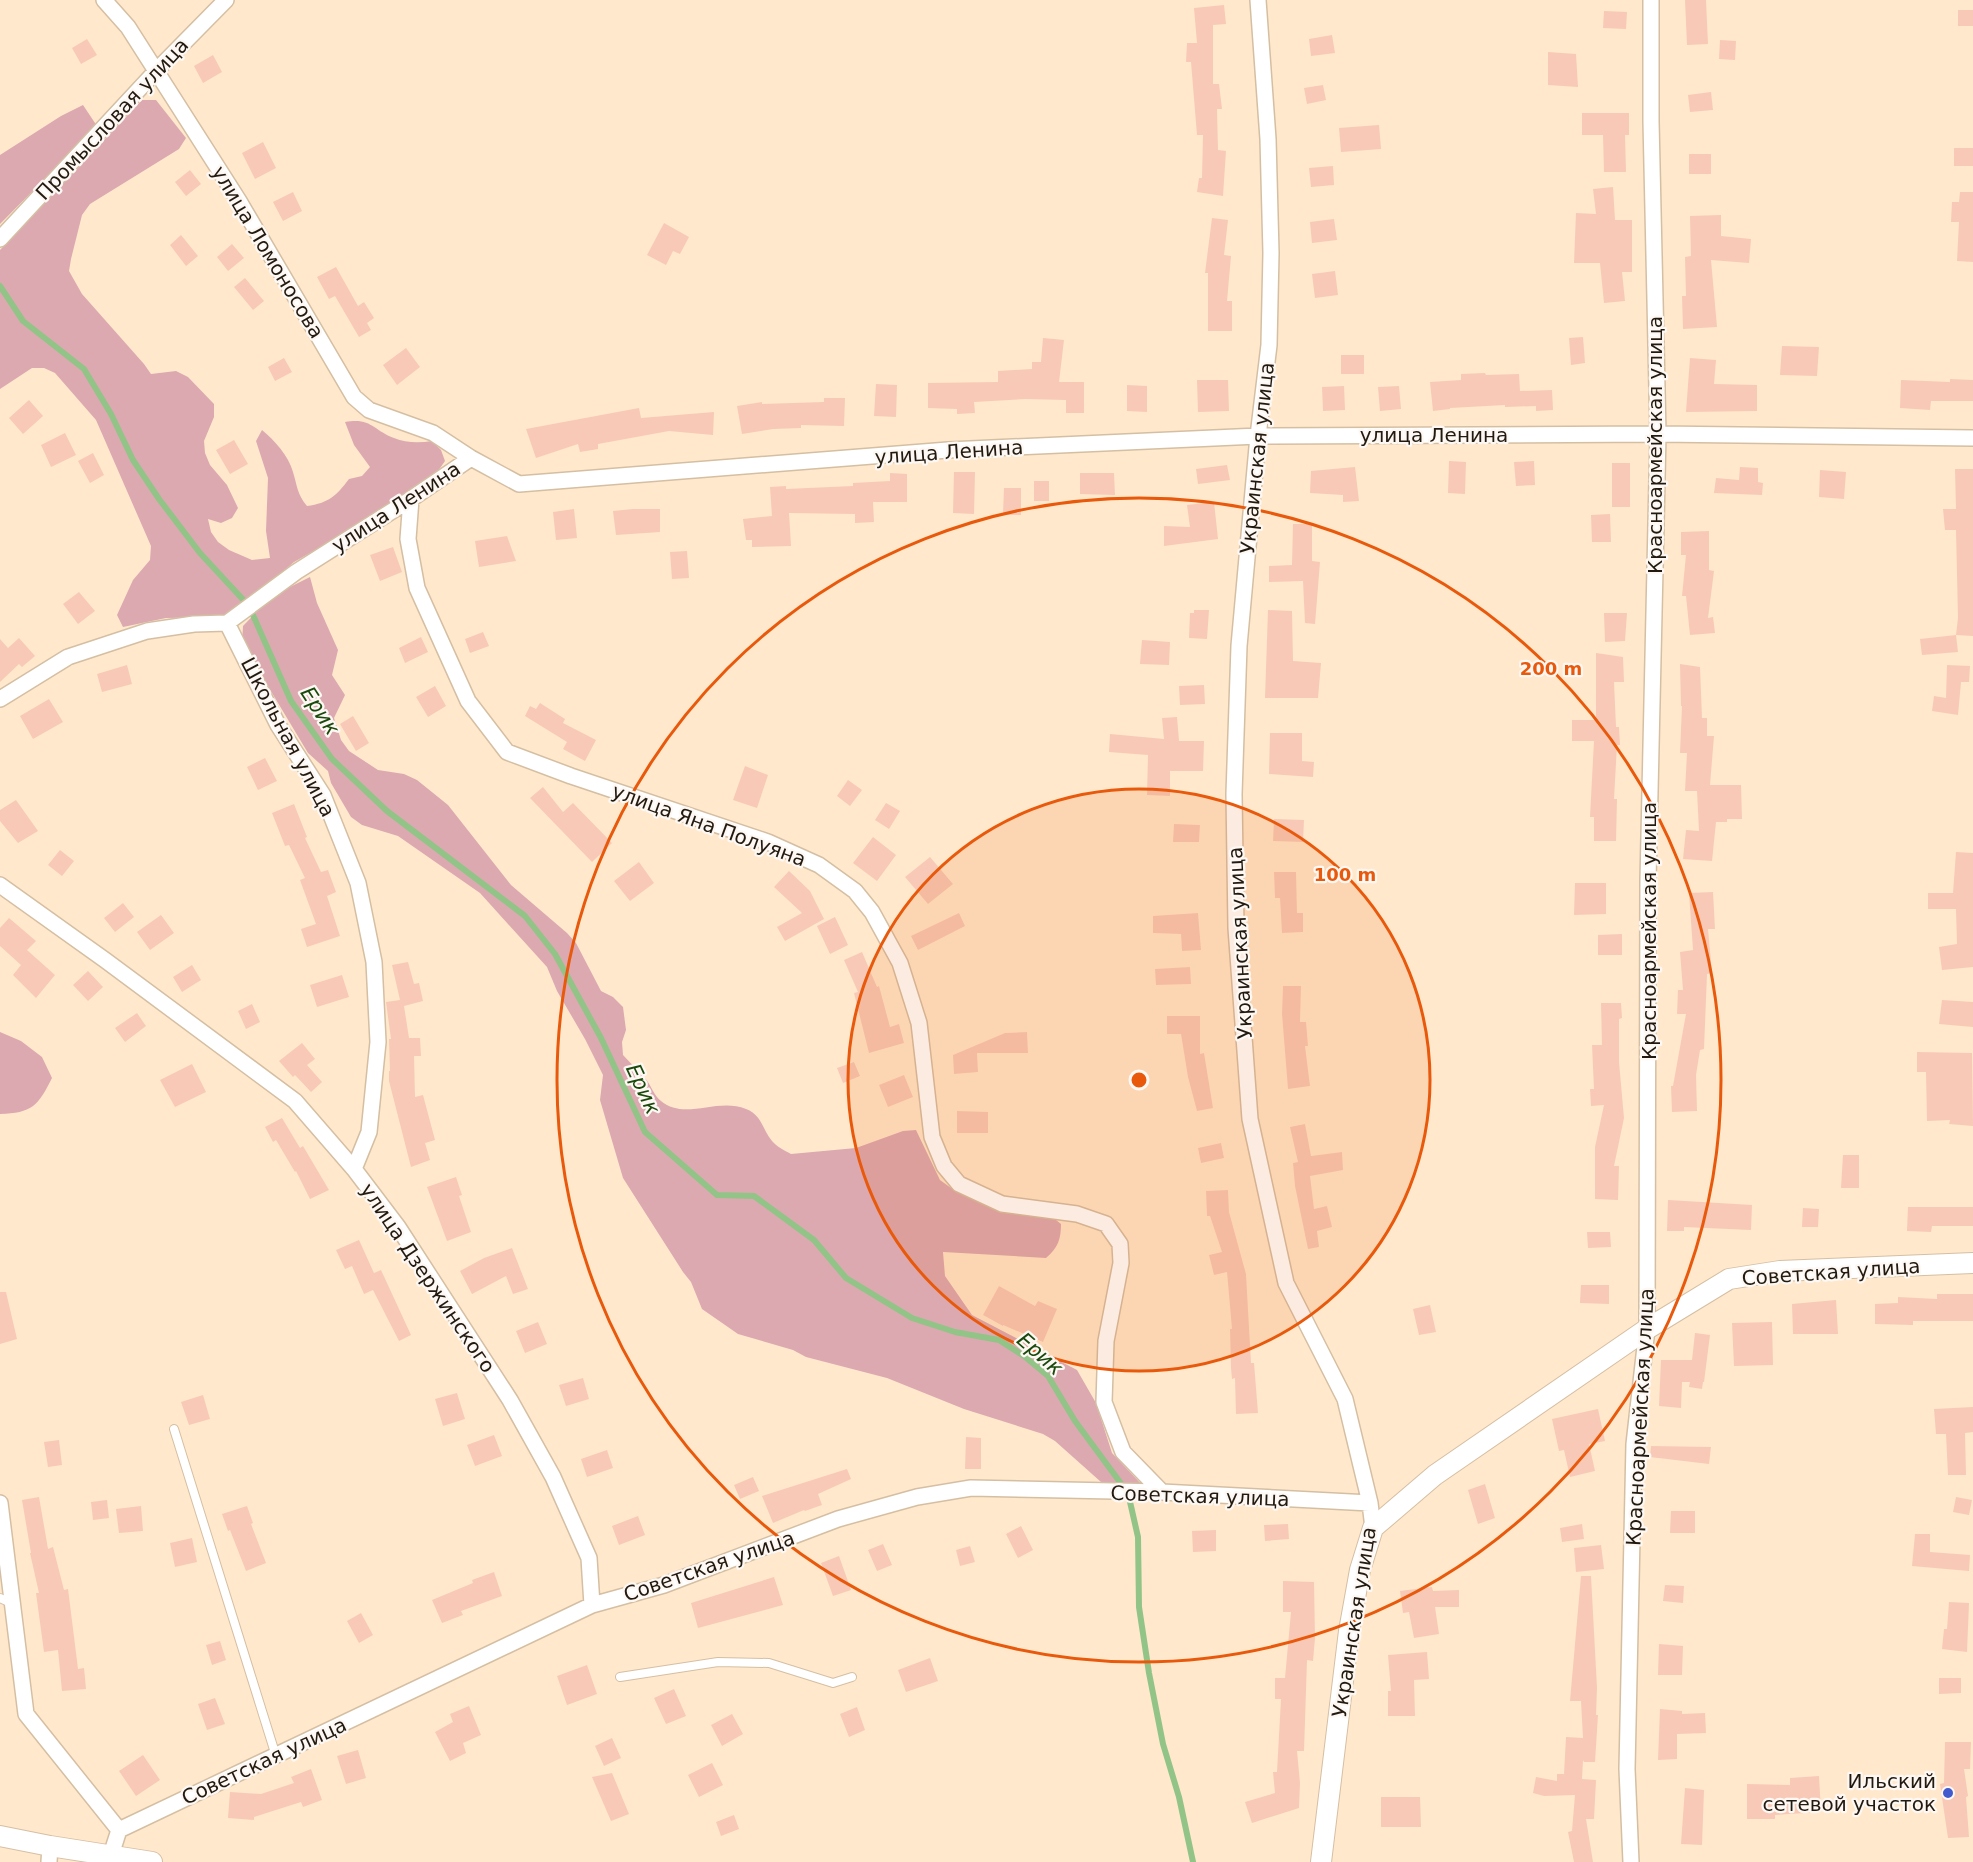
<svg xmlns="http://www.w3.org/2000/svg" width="1973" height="1862" viewBox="0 0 1973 1862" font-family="'DejaVu Sans',sans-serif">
<rect width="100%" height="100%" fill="#ffe8cb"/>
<!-- green -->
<path fill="#dca9b1" d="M142,100h14l30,38 -7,11 -89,55 -8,11 -11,44 -2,12 13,23 62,70 7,10 25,-3 12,6 26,27v13l-10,24 1,12 5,12 17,20 11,23 -6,10 -11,5 -13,-4 3,13 7,10 11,8 23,10 18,-2 -4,-27 2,-53 -12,-37 6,-11c13,11 26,25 31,42 4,13 4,22 14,34 22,-3 29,-10 42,-27l13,-3 8,-9 -16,-22 -9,-23c26,-5 28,8 49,16 12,5 25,5 38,3l9,9 4,11 -7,10 -94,63 -50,28 -64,55 -64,1 -43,9 -6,-12 16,-35 17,-20 1,-14 -55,-126 -41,-47 -11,-5h-12l-32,21v-139z
M83,105l14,21 -97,98v-69l61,-39z
M310,577l7,26 21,47 -6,25 13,20 -11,23 7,22 8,11 29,19 26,4 13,6 31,25 63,80 56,48 9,10 25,48 12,6 10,10 3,23 -4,12 1,13c7,8 15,15 22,23 6,7 9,18 16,23 24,20 56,-4 85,8 16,6 16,20 26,32 5,6 12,9 19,13l65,-6 47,-17 13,-1 24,50 11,8 58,25 42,3 10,8c0,15 -3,24 -15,34l-103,-6 2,24 27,39 105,55 19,33 16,50 32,34 -43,-5 -46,-41 -12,-7 -79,-25 -77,-31 -81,-21 -13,-7 -55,-16 -36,-25 -11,-27 -8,-10 -60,-94 -23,-78 3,-25 -18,-36 -28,-48 -10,-24 -67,-74 -82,-57 -36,-11 -11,-8 -20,-34 -3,-12 -20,-18 -66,-110 1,-17 29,-30z
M0,1032l21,9 21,16 10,21c-14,28 -20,35 -52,36z"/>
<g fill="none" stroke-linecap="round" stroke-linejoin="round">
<!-- stream -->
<path stroke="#92c487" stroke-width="6" d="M0,286l23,35 61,48 27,45 22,46 26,39 41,54 49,53 42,95 41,58 55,52 138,105 30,38 46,84 44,94 72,63 37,1 60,44 32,38 66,40 43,14 44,8 25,16 24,20 27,45 53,72 10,44 1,70 10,66 14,71 16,53 14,65"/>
</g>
<!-- building -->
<path fill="#f8c9b7" d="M1685,0h21l2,44 -21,1z
M1224,5l2,19 -13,1v59h6l3,25h-5l1,41 8,1 -3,45 -26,-4 2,-14h3l1,-43h-6l-6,-73h-5l1,-19h10l-3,-35z
M1958,10h15v16h-15z
M1604,11l23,1 -1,17 -23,-1z
M1332,35l3,18 -24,3 -2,-17z
M87,39l10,16 -16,9 -9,-16z
M1720,40l16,1 -1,19 -16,-1z
M1548,52l28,2 2,33 -30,-2z
M213,55l9,17 -19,11 -9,-17z
M1323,85l3,15 -19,4 -3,-16z
M1711,92l2,18 -23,2 -2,-17z
M1582,113h47v22h-4l1,37h-22l-1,-37h-21z
M1379,125l2,24 -40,3 -2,-24z
M263,142l13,26 -21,11 -13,-26z
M1954,148h19v18h-19z
M1689,154h22v20h-22z
M1333,166l1,19 -23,2 -2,-19z
M190,170l11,14 -15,12 -11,-14z
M1613,187l2,33h17v52h-10l3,29 -21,2 -4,-40h-26l2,-50 20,1 -3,-25z
M293,192l9,19 -19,10 -10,-19z
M1960,192h13v70l-16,-1 2,-39h-8l1,-20h7z
M1721,215v21l30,3 -2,24 -38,-3 6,67 -34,2 -1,-33h4l-1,-39 6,-1 -1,-40z
M1212,218l16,2 -4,35 7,1 -4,45h5v30h-24v-58h-3z
M1334,219l3,21 -25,3 -2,-21z
M664,223l25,14 -9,17 -7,-3 -7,14 -19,-10z
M181,235l17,21 -12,10 -16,-21z
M232,244l12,14 -16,13 -11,-14z
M336,267l22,39 6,-4 10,16 -7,5 4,7 -12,7 -24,-41 -6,3 -12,-22z
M1335,271l3,24 -23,3 -3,-24z
M245,278l19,23 -11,9 -19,-23z
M1583,337l2,26 -14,2 -2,-27z
M1043,338l21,2 -5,42h25v31h-18v-13l-40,-1 -52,3 1,11 -18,1v-5l-29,-1v-25l70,-1v-11l34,-2v-7h9z
M1782,346l37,1 -2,29 -37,-1z
M406,348l14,19 -23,18 -14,-20z
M1341,355h23v19h-23z
M284,358l8,14 -17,9 -7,-14z
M1690,358l26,2 -2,24 43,1v26l-71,1z
M1485,373l1,2 33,-1 1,17 32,-1 1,20 -17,1v-5l-31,1v-2l-55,3v1l-17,2 -3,-29 31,-2v-6z
M1950,379l23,1v21h-42l-1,9 -30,-2 1,-28 49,2z
M1197,380h31l1,31 -31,1z
M876,384l21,1 -1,32 -22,-1z
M1127,385l20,1v26l-20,-1z
M1344,386l1,24 -22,1 -1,-24z
M1399,386l2,23 -21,2 -2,-24z
M824,398h21l-1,28 -43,-1v3l-28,1 -31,5 -5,-28 25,-4v2l62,-2z
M29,400l14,16 -20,18 -14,-16z
M639,408l2,10 73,-6 -1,23 -44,-4 -71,13v5l-18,3 -2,-8 -42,14 -10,-29z
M65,433l11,22 -25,12 -10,-22z
M234,440l14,24 -18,10 -14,-24z
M93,453l11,22 -14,8 -12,-22z
M1449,461l17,1 -1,32 -17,-1z
M1534,461l1,24 -19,1 -2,-24z
M1612,463h18v44h-18z
M1227,465l3,15 -32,4 -2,-15z
M1355,467l4,34 -16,1v-7l-33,-2 1,-22z
M1740,467l18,1v14l5,1 -1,12 -48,-2 2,-15 23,2z
M1955,469h18v167l-17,-1 2,-17 -2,-88h-11l-2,-21h13z
M1820,470l26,2 -2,27 -25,-2z
M954,472h21l-1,42 -21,-1z
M890,473l17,1v28h-34l1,20 -19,1v-9l-66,-1 2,33 -39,1v-7h-6l-3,-21 29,-3 -2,-29 16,-1v3l67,-3v-3l37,-2z
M1080,473h34l1,22 -35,-1z
M1034,481h15v20h-15z
M1004,488h17v27h-18z
M1214,502l4,37 -54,7v-20l26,1 -3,-22z
M574,509l3,29 -21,2 -3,-28z
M633,509h27v23l-44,3 -3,-24z
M1610,514l1,28h-19l-1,-27z
M1293,524h19v37l8,1 -5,62 -10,-1 -2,-42 -34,1v-16l23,-1z
M1709,531v39l5,1 -6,47 5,-1 2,16 -25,2 -4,-39h-4l4,-41h-5v-23z
M507,536l9,25 -37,6 -4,-26z
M393,547l9,25 -22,9 -10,-26z
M687,551l2,27 -17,1 -2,-27z
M79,592l16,19 -17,13 -15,-20z
M1194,610h15l-2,29 -18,-1 1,-25h4z
M1268,610l24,1 1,50 28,2 -3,35h-53z
M1604,613h23l-2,28 -20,1z
M483,632l6,14 -19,7 -5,-14z
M1956,635l2,17 -36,3 -2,-16z
M421,637l7,15 -23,11 -6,-15z
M19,638l16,18 -13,11 -3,-3 -19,18v-43l8,9z
M1142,640l28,2 -1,23 -29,-1z
M1596,653l27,4 1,25h-10l2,45h3l1,18h-3l-3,54h3l-1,42h-22v-24h-4l4,-76h-22v-21h24z
M1680,664l20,3 2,51h5v18h7l-4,49h31l1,34h-15v3h-11l-4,39 -29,-2 3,-29 13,1 -2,-40h-12l2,-38h-7l2,-47h-1z
M127,665l5,19 -30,8 -5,-18z
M1947,665l23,1 -1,16h-8l-3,33 -26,-4 2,-15 12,2z
M1204,685l1,19 -25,1 -1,-19z
M435,686l11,20 -18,11 -12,-20z
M49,699l14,23 -30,17 -13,-23z
M540,703l25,16 -2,4 33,17 -11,21 -22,-12 4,-7 -42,-26 5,-10 6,3z
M353,716l16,27 -13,8 -16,-27z
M1177,717l2,24h25l-1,30h-33v25l-23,-1 1,-40 -39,-3 1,-18 54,5 -2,-21z
M1270,733h32v28l12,1 -1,15 -44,-3z
M265,758l12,23 -19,9 -11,-23z
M745,766l23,9 -11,33 -24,-8z
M848,780l14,10 -12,16 -13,-10z
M543,787l20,25 10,-9 39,40 -20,19 -62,-64z
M16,800l22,31 -20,12 -18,-22v-11z
M886,803l14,8 -11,18 -14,-9z
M294,804l13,33 -2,1 16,34 7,-2 8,22 -9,4 13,40 -33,11 -6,-18 15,-5 -16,-44 5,-2 -16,-33 -4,1 -13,-33z
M1274,819l30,1 -1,22 -30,-1z
M1174,824l26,1 -1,17h-26z
M873,837l23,18 -19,26 -24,-18z
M60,850l14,11 -12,15 -14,-11z
M1956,852l17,1v114l-31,3 -3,-23 18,-3 -1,-34v-1h-28v-16h25z
M930,857l23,27 -25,20 -23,-27z
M639,862l15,21 -24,18 -16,-20z
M789,871l21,20 14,28 -39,22 -8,-14 25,-14 -28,-26z
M1274,872h22l1,41h6v19l-21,1 -2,-35h-5z
M1575,883h31v31l-32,1z
M1713,892l2,37h-7l4,44 -5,1 -3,75 -4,1 -4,25 1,36 -25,1 -1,-26h2l13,-72h-9l1,-24h5l-3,-38 13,-2 -4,-57z
M123,903l11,14 -19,15 -11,-14z
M959,913l6,13 -47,24 -7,-14z
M1198,913l3,37 -19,1 -1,-17 -28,-1v-17z
M161,915l13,18 -24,17 -13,-18z
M835,917l13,28 -18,9 -13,-28z
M9,918l27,23 -9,9 28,25 -19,23 -23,-23 8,-10 -21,-19v-18z
M1622,934v21h-24v-20z
M862,952l15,35 2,-1 11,41 9,-3 5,19 -35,10 -15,-60 4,-1 -14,-32z
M408,962l6,22 5,-1 4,18 -19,5 5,32h11l1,18h-7l1,41 8,-2 12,45 -10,3 5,17 -19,7 -22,-86v-10h1l-1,-32h2l-5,-37 14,-2 -8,-35z
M192,965l9,15 -19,12 -9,-15z
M1190,967l1,17 -35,1 -1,-16z
M88,971l15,16 -15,14 -15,-16z
M342,975l7,22 -32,10 -7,-22z
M1283,986h18l-1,36h6l2,24h-3l5,40 -22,3 -6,-75z
M1942,1000l31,2v25l-34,-3z
M1601,1003h20l1,15 -3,1v43l5,56 -10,48h5l-1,34 -23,-1v-52l9,-42 -13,1 -1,-17h4l-2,-44h10z
M252,1004l8,18 -14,7 -8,-18z
M137,1013l9,13 -21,16 -10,-14z
M1167,1016h33v38l4,-1 9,55 -16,3 -9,-34 -7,-43h-14z
M1027,1032l1,21h-51l1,19 -24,2 -1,-19 52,-22z
M302,1043l13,16 -8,6 15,17 -11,10 -16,-17 -2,2 -14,-16z
M1917,1052l55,1 1,73 -24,-2 1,-4 -23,1 -1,-49h-9z
M854,1062l6,14 -17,7 -6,-15z
M192,1064l14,28 -31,15 -15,-27z
M904,1075l9,22 -25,10 -9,-22z
M957,1111l31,1v21h-31z
M282,1118l18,30 3,-2 26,44 -19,9 -14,-28 -1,1 -19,-32 -3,2 -8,-15z
M1305,1124l6,32 31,-4 1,18 -33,6 4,33 13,-3 5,21 -15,4 2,16 -11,2 -13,-63 -2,-23 5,-1 -8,-35z
M1221,1143l3,15 -23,5 -3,-15z
M1843,1155h16v33h-18z
M456,1177l6,18 -3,1 12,36 -24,9 -20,-54z
M1228,1190l1,22 17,62 5,89h3l4,50 -22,1 -1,-36 -3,1 -1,-11 -1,-39h2l-5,-57 -13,3 -5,-20 13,-3 -12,-36h-3l-1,-25z
M1668,1200l84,5 -1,25 -67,-3v4h-17z
M1908,1207h65v19h-41l-1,6 -24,-1z
M1803,1208l16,1 -1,18h-16z
M1587,1232h23l1,15 -23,1z
M359,1240l15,33 7,-3 30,65 -12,6 -26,-51 -9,4 -12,-28 -7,3 -9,-19z
M512,1248l16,41 -15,5 -7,-18 -34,18 -12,-23 24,-13z
M1581,1285h28v19l-29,-1z
M999,1286l36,20 3,-5 19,8 -14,33 -40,-17v1l-20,-11z
M0,1292h6l11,47 -17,5z
M1937,1294h36v27h-60v4l-38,-1v-20l23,-1v-6l39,2z
M1836,1300l2,34h-45l-1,-30z
M1430,1305l6,27 -17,3 -6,-26z
M538,1322l9,22 -22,9 -9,-22z
M1772,1322l1,43 -39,1 -2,-43z
M1695,1333l15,2 -6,47h-1l-1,7 -13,-2 1,-5h-8l-1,26 -22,-2 2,-46h31z
M583,1378l6,21 -23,7 -7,-21z
M457,1393l8,26 -22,7 -8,-27z
M203,1395l7,24 -21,6 -8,-23z
M1973,1407v25l-8,1 1,42h-18l-2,-41h-10l-2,-25z
M1598,1409l7,32 -16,3 6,27 -25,6 -6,-27 -5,1 -7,-32z
M494,1435l8,21 -27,10 -8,-21z
M966,1437l15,1v31h-16z
M59,1440l3,25 -14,2 -4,-25z
M1651,1446l60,1 -2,17 -59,-7z
M607,1450l6,18 -26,9 -6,-18z
M847,1469l4,10 -33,15 4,11 -17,6 -1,-1 -31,13 -11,-27z
M753,1477l6,14 -19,8 -6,-14z
M1485,1484l10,34 -17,6 -10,-34z
M39,1497l9,52 5,-2 11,43 4,-1 10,80 6,-1 2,21 -24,2 -4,-41 -14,2 -8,-59h3l-9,-40h1l-9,-53z
M1956,1497l16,3 -3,15 -16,-3z
M107,1500l2,18 -16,2 -2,-18z
M141,1506l2,25 -24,2 -3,-24z
M247,1506l6,17 -2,1 15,39 -20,8 -16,-41 -2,1 -6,-17z
M1671,1511h24v22h-25z
M638,1516l7,19 -26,10 -7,-19z
M1288,1524l1,15 -24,2 -1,-16z
M1582,1524l2,15 -22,3 -2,-14z
M1021,1526l12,24 -15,8 -12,-24z
M1216,1530v21l-23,1 -1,-21z
M1915,1534h15v18l40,3 -1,16 -57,-5z
M192,1538l5,24 -22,5 -5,-24z
M883,1544l9,21 -15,6 -9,-21z
M1601,1545l3,24 -28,3 -2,-24z
M970,1546l5,16 -15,4 -4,-16z
M839,1556l12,34 -18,6 -12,-33z
M494,1572l8,24 -41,15 2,4 -21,8 -10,-23 41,-17 -1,-3z
M1581,1576h10l6,112 -1,27h2l-3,47h-11l-1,-2 -1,19 14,1 -2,39h-8l7,43h-19l-6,-30 4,-1 3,-36 -31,1 -11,-3 3,-16 21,4v-7h7l2,-37 17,1 -2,-37h-11z
M774,1577l9,28 -85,23 -7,-25z
M1283,1581l31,1 1,56 -2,23 -6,-1 -3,91h-7l3,32 -1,25 -47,15 -7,-21 30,-9 -2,-21h4l4,-73h-6v-21h10l6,-66h-8z
M1665,1585l19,1 -1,17 -20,-2z
M1432,1587l1,4 26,-1v17h-24l4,27 -25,4 -5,-26 -6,1 -3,-22z
M1949,1602l20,1 -2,49 -25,-3 2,-20h3z
M361,1613l12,22 -14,8 -12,-22z
M220,1641l6,19 -14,5 -6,-20z
M1659,1644l24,2 -1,29h-24z
M1427,1652l2,27 -15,1 1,36h-27v-25h3l-3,-36z
M930,1658l8,23 -32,11 -8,-22z
M587,1665l10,29 -30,11 -10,-29z
M1939,1678h22v15l-22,1z
M674,1689l12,27 -20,8 -12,-26z
M215,1698l10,26 -18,6 -9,-26z
M469,1706l12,29 -18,8 3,10 -16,8 -15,-29 18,-10 -3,-8z
M857,1707l8,23 -16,7 -9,-23z
M1660,1709l22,2v3l23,-1 1,20 -29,1v25l-19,1z
M732,1714l11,20 -21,12 -11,-21z
M612,1738l9,20 -17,8 -9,-20z
M1945,1742h26l-1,27h-6l4,27 -2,1 3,40 -21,1 -8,-54 4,-1z
M358,1750l8,28 -20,6 -9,-28z
M143,1755l17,25 -24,16 -17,-25z
M712,1763l11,22 -24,12 -11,-22z
M311,1769l11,31 -19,7 -2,-5 -47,15v3l-26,-2 2,-26 31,2 33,-11 -3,-6z
M612,1773l17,41 -18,7 -19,-44z
M1819,1776l2,36 -46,3v4h-28v-35l43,1v-7z
M1685,1788l19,2 -2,55 -21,-1z
M1381,1797h39l1,30h-40z
M734,1815l5,14 -18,7 -5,-14z"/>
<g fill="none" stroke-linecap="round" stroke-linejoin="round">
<!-- service casing -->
<g stroke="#d5bfa3" stroke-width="10">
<path id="service" d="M174,1429l102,327
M0,1598l11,5
M620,1677l98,-15 51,1 64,20 19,-6"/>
</g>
<!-- minor casing -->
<g stroke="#d5bfa3" stroke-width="18">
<path id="minor" d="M104,0l24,27 111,174 115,196 15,13 64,23 38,25 48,26 429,-34 310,-14 400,-2 315,4
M1258,0l10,139 3,114 -2,92 -11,91 -19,210 -5,148 2,134 14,191 36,164 59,116 25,104 3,25
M0,239l156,-168 70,-71
M411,499l-3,40 9,49 51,113 39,51 64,24 197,66 51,23 36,26 17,21 28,51 19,60 13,114 12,29 15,18 43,20 75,10 29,10 14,20 1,19 -15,78 -2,61 19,50 39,40
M227,623l51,102 45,70 35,88 16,79 4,80 -9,90 -15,37
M0,699l68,-42 79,-26 47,-7 33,-1 69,-51 115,-73 60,-41
M0,885l105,75 190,141 59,68 44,58 112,173 43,77 36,81 3,47
M0,1503l26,211 93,116
M111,1855l8,-25 473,-225 72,-20 174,-66 79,-22 54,-9 191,4 208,11
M49,1862l1,-16
M1631,1862l-4,-93 7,-325 13,-115 1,-448 10,-447 -7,-313v-121"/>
</g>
<!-- tertiary casing -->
<g stroke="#d5bfa3" stroke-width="22">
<path id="tertiary" d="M0,1836l50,10 102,16
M1321,1862l28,-231 11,-61 13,-42 62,-53 212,-146 82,-50 51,-8 193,-8"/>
</g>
<!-- service -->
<use href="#service" stroke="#fff" stroke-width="8"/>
<!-- minor -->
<use href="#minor" stroke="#fff" stroke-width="15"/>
<!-- tertiary -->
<use href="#tertiary" stroke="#fff" stroke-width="20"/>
</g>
<!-- distance rings -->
<circle cx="1139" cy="1080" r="291" fill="#e8590c" fill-opacity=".12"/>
<g fill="none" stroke="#e8590c" stroke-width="3">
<circle cx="1139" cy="1080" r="291"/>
<circle cx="1139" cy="1080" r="582"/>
</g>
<!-- markers -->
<circle fill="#415acd" stroke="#fdf8f3" stroke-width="2" cx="1948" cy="1793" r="6"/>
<g text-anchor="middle" stroke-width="4.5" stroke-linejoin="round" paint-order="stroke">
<!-- street labels -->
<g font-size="20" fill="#221a10" stroke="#fdf8f3">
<text transform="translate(112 119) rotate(-47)" y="7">Промысловая улица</text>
<text transform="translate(268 252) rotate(59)" y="7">улица Ломоносова</text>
<text x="1434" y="442">улица Ленина</text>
<text transform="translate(1655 445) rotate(-90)" y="7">Красноармейская улица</text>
<text transform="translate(949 452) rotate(-4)" y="7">улица Ленина</text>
<text transform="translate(1257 458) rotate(-84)" y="7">Украинская улица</text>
<text transform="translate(396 507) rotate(-33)" y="7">улица Ленина</text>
<text transform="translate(288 737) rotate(62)" y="7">Школьная улица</text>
<text transform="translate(709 825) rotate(20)" y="7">улица Яна Полуяна</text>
<text transform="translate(1649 931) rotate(-90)" y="7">Красноармейская улица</text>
<text transform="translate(1240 943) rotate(-93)" y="7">Украинская улица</text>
<text transform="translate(1831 1272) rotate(-4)" y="7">Советская улица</text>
<text transform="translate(428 1278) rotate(56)" y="7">улица Дзержинского</text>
<text transform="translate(1640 1417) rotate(-87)" y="7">Красноармейская улица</text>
<text transform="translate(1200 1496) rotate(2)" y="7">Советская улица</text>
<text transform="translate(709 1566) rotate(-19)" y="7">Советская улица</text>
<text transform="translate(1354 1622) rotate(-81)" y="7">Украинская улица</text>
<text transform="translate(264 1761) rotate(-25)" y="7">Советская улица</text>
</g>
<!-- poi labels -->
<g font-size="20" fill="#221a10" stroke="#fdf8f3" text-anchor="end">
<text x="1936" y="1788">Ильский<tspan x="1936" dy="23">сетевой участок</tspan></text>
</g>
<!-- water labels -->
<g font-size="21" font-style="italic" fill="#1a490c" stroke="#fdf8f3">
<text transform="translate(320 711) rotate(57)" y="7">Ерик</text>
<text transform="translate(643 1089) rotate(65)" y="7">Ерик</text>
<text transform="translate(1040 1354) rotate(41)" y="7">Ерик</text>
</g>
</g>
<circle cx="1139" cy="1080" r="9" fill="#e8590c" stroke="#fdf8f3" stroke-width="3"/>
<g font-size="18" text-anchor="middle" font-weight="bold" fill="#e8590c" stroke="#fdf8f3" stroke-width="4.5" stroke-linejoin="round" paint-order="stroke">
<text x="1551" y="675">200 m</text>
<text x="1345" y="881">100 m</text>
</g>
</svg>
